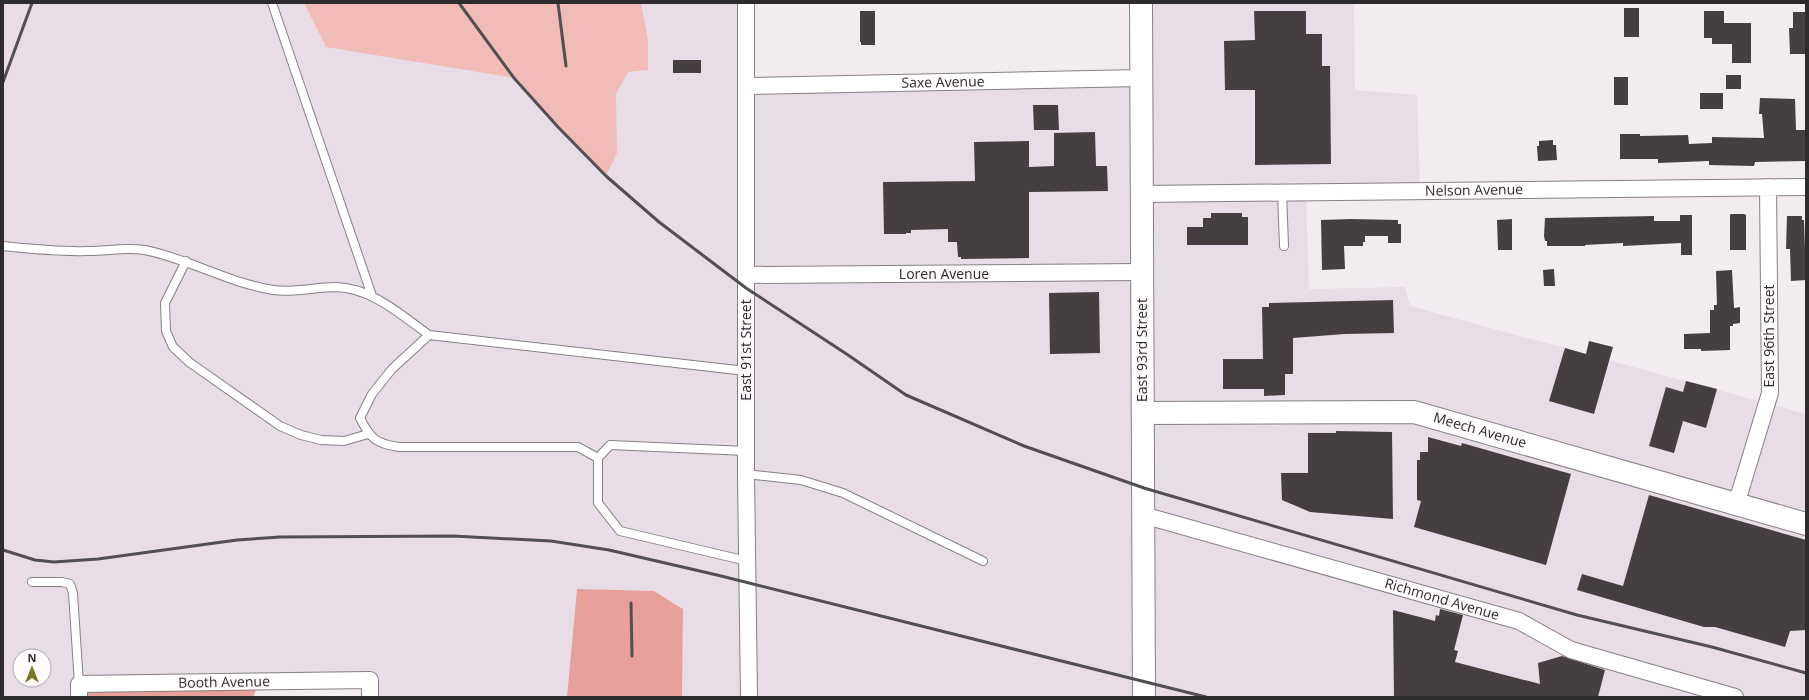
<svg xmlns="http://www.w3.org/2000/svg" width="1809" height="700" viewBox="0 0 1809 700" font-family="'Open Sans',sans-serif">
<rect width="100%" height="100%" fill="#f2ecf1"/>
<!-- built -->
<path fill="#e8dce6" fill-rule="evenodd" d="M3,3h743v83l395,-8v-75h213l1,87 62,5 3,96 -114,1 3,97 96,-2 5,19 396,108v283h-1124l1,-89 -29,-17 -77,-2 -10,108h-197v-17l-291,17h-76zM20,656h24v24h-24z"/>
<!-- green -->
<path fill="#f1bcb7" d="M304,3h337l7,37v30l-20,2 -12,22 1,59 -11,23 -48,-49 -44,-49 -188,-31z"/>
<!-- forest -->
<path fill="#e8a09a" d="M577,589l77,2 29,18 -1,88h-115z
M260,681l-7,16h-174v-13z"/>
<!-- building -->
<path fill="#463f41" d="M1624,8h15v29h-15z
M860,11h15v34h-14v-3h-1z
M1254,11h52v23h16v32h8l1,98 -76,1v-75h-30l-1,-49 31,-1z
M1704,11h20v12h27v40h-19v-19h-20v-6h-8z
M1793,12h13v42h-16l-1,-26h4z
M673,60h28v13h-28z
M1726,75h15v14h-15z
M1614,77h14v28h-14z
M1700,93h23v16h-23z
M1760,98l35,1 1,31h10v31l-51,1 -1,4 -45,-1v-4l-51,2v-4h-38v-25h20v2l48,-1 1,9 23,-1v-6l52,1 -2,-24h-3z
M1033,105h25l1,25h-25z
M1095,132l1,34h11l1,25 -79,1v66l-68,1v-2h-3l-1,-15h-9v-13l-37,1v3h-5v1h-22l-1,-52 92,-1 -1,-39 55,-1v26l25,-1v-33z
M1553,140v5h3l1,15 -19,1 -1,-15h2v-5z
M1211,213h31v4h6v28h-61v-18h16v-9h8z
M1731,214h13l2,1v35h-16v-35z
M1680,215h12v40h-11v-12l-58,3v-3l-38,2v1h-38v-5h-2l-1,-5 1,-18 109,-2v5h26z
M1787,216h15v4h2l2,60 -15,1 -1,-32h-4z
M1351,219l47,1v4h3v19h-13v-7h-23v6h-2v4h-19l1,23 -23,1 -1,-50z
M1512,219v31h-14l-1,-30z
M1554,269l1,17h-11l-1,-16z
M1732,270l2,38 6,-1v16l-7,1v2h-3v24l-29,1v-2h-17v-15l26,-1v-23h4v-5h3l-1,-34z
M1099,292l1,61 -50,1 -1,-61z
M1393,300l1,33 -50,1 -51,4v36h-8v21l-21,1v-7h-41v-30h40l-1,-52h7v-4z
M1589,341l24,6 -19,67 -45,-13 16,-53 21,6z
M1686,381l31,8 -11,39 -23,-7 -9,32 -25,-7 17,-59 17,5z
M1336,431l56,1 1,87 -83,-7 -28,-12 -1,-27h27v-40h28z
M1428,437l33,9 1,-3 109,31 -25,91 -132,-38 7,-26 -4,-1v-40h3v-8h8z
M1649,495l157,45v90l-16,1 -5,16 -70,-20h-11l-127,-37 5,-16 41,12z
M1440,609l23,6 -9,35 4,1 -3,11 85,22 -2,-21 24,-7 43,14 -7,27h-204l-1,-87 42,11 1,-6 3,1z"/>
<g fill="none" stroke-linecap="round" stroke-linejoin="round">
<!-- lane casing -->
<g stroke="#858084" stroke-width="10">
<path id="lane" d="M272,3l100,293
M1282,192l2,54
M3,246c28,3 56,6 85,5 19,0 38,-4 57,-1 44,9 84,33 128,40 21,3 42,-3 63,-3 36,1 65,28 93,48
M186,261l-21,42 1,28 7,16 16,15 91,64 21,9 20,5 23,1 24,-7
M746,451l-136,-6 -12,13v45l22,28 127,30
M598,458l-20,-11h-179c-23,-3 -29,-9 -39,-29l12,-24 20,-25 37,-34 317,36
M746,474l55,6 42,13 140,68
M32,582h30l8,2 3,9 6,91"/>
</g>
<!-- street casing -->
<g stroke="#858084" stroke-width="18">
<path id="street" d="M746,3v471l3,223
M746,86l395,-8
M1141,194l665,-7
M747,275l395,-3
M1736,505l34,-112 -2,-206
M1143,515l376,106 52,29 164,47
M79,697v-13l291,-4v17"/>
</g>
<!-- secondary casing -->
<g stroke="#858084" stroke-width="24">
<path id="secondary" d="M1141,3l3,694
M1143,413l271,-1 392,112"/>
</g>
<!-- lane -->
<use href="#lane" stroke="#fff" stroke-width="8"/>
<!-- street -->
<use href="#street" stroke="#fff" stroke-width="16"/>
<!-- secondary -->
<use href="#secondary" stroke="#fff" stroke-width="22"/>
<!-- rail -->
<path stroke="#524f52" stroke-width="3" d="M459,3l55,75 44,49 48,49 53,46 87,66 102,67 58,40 118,51 120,42 433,127 135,32 94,26
M558,3l8,63
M3,82l29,-79
M3,550l32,10 19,2 44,-3 139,-19 43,-3 173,-1 98,5 58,9 108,25 489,122
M631,603l1,53"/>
</g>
<g text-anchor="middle" stroke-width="4" stroke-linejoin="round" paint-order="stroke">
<!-- street labels -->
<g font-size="14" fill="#2d2b2d" stroke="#fffafe">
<text transform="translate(943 82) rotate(-1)" y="5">Saxe Avenue</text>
<text transform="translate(1474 190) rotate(-1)" y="5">Nelson Avenue</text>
<text x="944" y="279">Loren Avenue</text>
<text transform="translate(1769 336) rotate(-90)" y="5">East 96th Street</text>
<text transform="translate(746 350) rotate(-90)" y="5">East 91st Street</text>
<text transform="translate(1142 350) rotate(-90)" y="5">East 93rd Street</text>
<text transform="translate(1480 430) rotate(16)" y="5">Meech Avenue</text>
<text transform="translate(1442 599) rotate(16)" y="5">Richmond Avenue</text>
<text transform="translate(224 682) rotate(-1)" y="5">Booth Avenue</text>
</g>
</g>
<!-- border -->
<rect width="1809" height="700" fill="none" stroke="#2d2b2d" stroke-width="8"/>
<!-- north arrow -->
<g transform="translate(32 668)"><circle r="19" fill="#fffafe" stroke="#aba7aa"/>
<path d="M0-3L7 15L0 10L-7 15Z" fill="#7c781d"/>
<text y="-6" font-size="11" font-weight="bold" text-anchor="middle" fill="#2d2b2d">N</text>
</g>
</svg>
